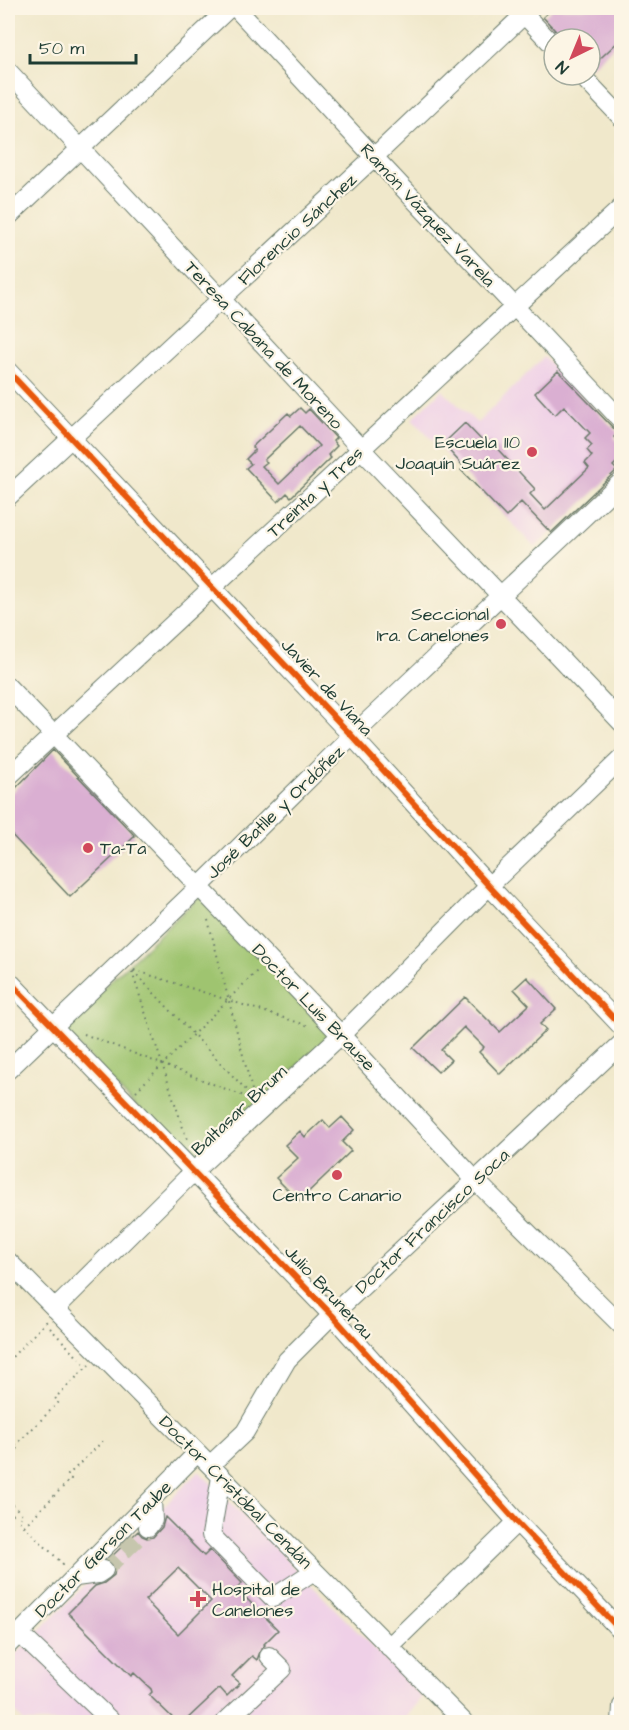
<svg xmlns="http://www.w3.org/2000/svg" width="629" height="1730" viewBox="0 0 629 1730" font-family="'Architects Daughter',sans-serif">
<rect width="100%" height="100%" fill="#fcf5e5"/>
<filter id="ink" filterUnits="userSpaceOnUse"><feTurbulence type="fractalNoise" baseFrequency=".0167" numOctaves="2"/><feDisplacementMap in="SourceGraphic" scale="12" xChannelSelector="R" yChannelSelector="G"/><feConvolveMatrix kernelMatrix="1 2 1 2 8 2 1 2 1" color-interpolation-filters="sRGB"/></filter>
<filter id="wash" filterUnits="userSpaceOnUse"><feTurbulence type="fractalNoise" baseFrequency=".008" numOctaves="4" result="noise"/><feDisplacementMap in="SourceGraphic" scale="24" xChannelSelector="R" yChannelSelector="G"/><feGaussianBlur stdDeviation="1.35" result="paint"/><feColorMatrix in="noise" values="0 0 0 0 0 0 0 0 0 0 0 0 0 0 0 0 0 1.4 0 .05"/><feComposite in="paint" operator="in"/></filter>
<g filter="url(#wash)">
<rect width="100%" height="100%" fill="#f0e8cb"/>
<!-- built -->
<path fill="#efd0e7" d="M544,357l74,76 -4,4 7,8v13l-8,8 4,4 -82,78 -123,-129 30,-29 35,33z
M199,1471l223,226 -21,25h-377l-16,-17v-43z"/>
<!-- green -->
<path fill="#9fc46f" stroke="#5f8052" stroke-width="1.5" d="M200,896l132,137 -139,134 -132,-139z"/>
<g id="blocks">
<!-- building -->
<path fill="#daafd2" fill-rule="evenodd" d="M553,8h68v31l-31,29v-29h-27l-20,-22z
M558,371l60,62 -4,4 7,8v13l-8,8 4,4 -66,63 -30,-31 -15,15 -45,-47 3,-3 -21,-23 22,-21 21,22 4,-4 45,48 -5,5 15,16 44,-42 -4,-5 7,-7 -5,-6 5,-5 -7,-7 5,-5 -26,-27 -9,9 -20,-22z
M300,408l5,5 4,-4 27,29 -3,3 4,5 -9,9 3,3 -40,39 -4,-4 -9,9 -32,-34 5,-4 -5,-5 9,-9 -3,-3 36,-34 3,3zM300,426l19,20 -40,38 -17,-18 5,-4 -3,-2z
M53,750l82,86 -65,61 -62,-66v-35z
M527,977l29,32 -16,15 6,6 -46,44 -21,-22 5,-5 -20,-20 -23,23 10,10 -13,12 -25,-24 52,-51 35,35 29,-27 -15,-16z
M342,1117l12,13 -12,12 9,9 -52,50 -23,-23 22,-20 -13,-13 15,-14 5,6 18,-17 7,8z
M165,1517l39,39 6,-6 32,33 -5,6 41,41 -14,14 1,1 -4,4 -4,11 -5,-4 -20,20 8,7 -13,13 -7,-8 -36,34h-7l-28,-27 3,-3 -1,-3 -17,-16 -3,3 -63,-63 27,-27 9,-3 10,-8 1,-6 -2,-6 -5,-3 30,-29 4,5 5,2 6,-1 9,-10zM178,1568l33,33 -33,33 -33,-34z"/>
</g>
</g>
<g filter="url(#ink)">
<use href="#blocks" fill-opacity="0" stroke="#687969" stroke-width="1.5"/>
<g fill="none" stroke-linecap="round" stroke-linejoin="round">
<!-- minor-tunnel -->
<path stroke="#c6c6ad" stroke-width="18" stroke-dasharray="18 9" stroke-linecap="butt" d="M104,1570l44,-43"/>
<!-- minor casing -->
<g stroke="#687969" stroke-width="20">
<path id="minor" d="M236,8l138,149 248,264
M518,8l36,38
M8,71l353,378 261,274
M581,75l41,43
M8,217l221,-209
M8,371l344,365 137,150 133,141
M8,497l366,-340 157,-149
M8,687l333,348 135,146 146,145
M8,777l614,-570
M8,980l324,335 185,207 105,110
M8,1070l191,-183 153,-151 270,-255
M8,1261l456,461
M55,1309l138,-137 148,-137 148,-149 133,-128
M210,1465l35,-33 42,-72 45,-45 290,-272
M221,1477l-10,58 62,63 41,-27
M148,1527l5,-7 -1,-21
M76,1577l22,-3 6,-4
M19,1633l93,89
M8,1645l189,-192
M389,1647l128,-125
M225,1722l57,-53 -13,-13
M621,1722l1,-16"/>
</g>
<!-- path -->
<path stroke="#687969" stroke-width="2" stroke-dasharray="1.5 4.5" stroke-linecap="butt" d="M208,920l45,174
M134,970l175,56
M133,971l118,124
M132,972l55,168
M84,1034l165,64
M136,1091l122,-121
M8,1294l6,-6
M50,1328l37,39
M8,1361l39,-40
M8,1458l10,-10 -3,-2 44,-44 -4,-4 34,-33
M8,1500l15,15 -5,5 46,45
M8,1519l8,-8
M24,1526l47,-47 -4,-3 37,-36"/>
<!-- minor -->
<use href="#minor" stroke="#fff" stroke-width="18"/>
<!-- cycleway casing -->
<g stroke="#fcf5e5" stroke-width="10">
<path id="cycleway" d="M8,371l344,365 137,150 133,141
M8,980l324,335 185,207 105,110"/>
</g>
<!-- cycleway -->
<use href="#cycleway" stroke="#e8590c" stroke-width="6"/>
</g>
</g>
<!-- markers -->
<g fill="#d1495b" stroke="#fcf5e5" stroke-width="2">
<circle cx="532" cy="452" r="6"/>
<circle cx="501" cy="624" r="6"/>
<circle cx="88" cy="848" r="6"/>
<circle cx="337" cy="1175" r="6"/>
<path d="M195 1590h6v6h6v6h-6v6h-6v-6h-6v-6h6z"/>
</g>
<g text-anchor="middle" stroke-width="4.5" stroke-linejoin="round" paint-order="stroke">
<!-- street labels -->
<g font-size="18" fill="#1f3d34" stroke="#fcf5e5">
<text transform="translate(428 215) rotate(47)" y="6">Ramón Vázquez Varela</text>
<text transform="translate(297 229) rotate(-43)" y="6">Florencio Sánchez</text>
<text transform="translate(264 345) rotate(47)" y="6">Teresa Cabana de Moreno</text>
<text transform="translate(315 492) rotate(-43)" y="6">Treinta y Tres</text>
<text transform="translate(327 687) rotate(47)" y="6">Javier de Viana</text>
<text transform="translate(275 812) rotate(-44)" y="6">José Batlle y Ordóñez</text>
<text transform="translate(314 1007) rotate(46)" y="6">Doctor Luis Brause</text>
<text transform="translate(239 1110) rotate(-43)" y="6">Baltasar Brum</text>
<text transform="translate(432 1221) rotate(-43)" y="6">Doctor Francisco Soca</text>
<text transform="translate(329 1292) rotate(47)" y="6">Julio Brunerau</text>
<text transform="translate(236 1492) rotate(45)" y="6">Doctor Cristóbal Cendán</text>
<text transform="translate(103 1549) rotate(-45)" y="6">Doctor Gerson Taube</text>
</g>
<!-- poi labels -->
<g font-size="18" fill="#1f3d34" stroke="#fcf5e5" text-anchor="end">
<text x="520" y="448">Escuela 110<tspan x="520" dy="21">Joaquín Suárez</tspan></text>
<text x="489" y="620">Seccional<tspan x="489" dy="21">1ra. Canelones</tspan></text>
<text x="100" y="854" text-anchor="start">Ta-Ta</text>
<text x="337" y="1201" text-anchor="middle">Centro Canario</text>
<text x="212" y="1595" text-anchor="start">Hospital de<tspan x="212" dy="21">Canelones</tspan></text>
</g>
</g>
<!-- margin -->
<rect width="629" height="1730" fill="none" stroke="#fcf5e5" stroke-width="30"/>
<!-- north arrow -->
<g transform="translate(572 57) rotate(223)"><circle r="28" fill="#fcf5e5" stroke="#a4ab9e" stroke-width="1.5"/>
<path d="M0-4.5L10 22L0 15L-10 22Z" fill="#d1495b"/>
<text y="-9" font-size="16" font-weight="bold" text-anchor="middle" fill="#1f3d34">N</text>
</g>
<!-- scale -->
<path d="M30 54v9h106v-9" fill="none" stroke="#1f3d34" stroke-width="3"/>
<text x="39" y="54" font-size="18" fill="#1f3d34" stroke="#fcf5e5" stroke-width="4.5" paint-order="stroke">50 m</text>
</svg>
